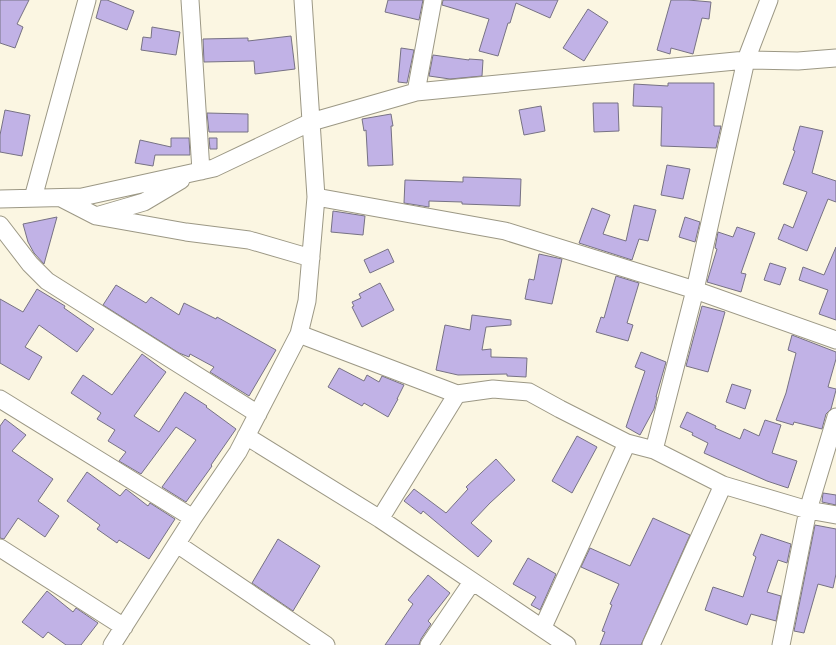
<svg xmlns="http://www.w3.org/2000/svg" width="836" height="645" viewBox="0 0 836 645" font-family="Poppins,sans-serif">
<rect width="100%" height="100%" fill="#fbf6e2"/>
<!-- building -->
<path fill="#c1b2e6" stroke="#777284" d="M0,0h29l-12,24 6,3 -8,21 -15,-5z
M101,0h6l27,11 -7,19 -31,-12z
M388,0h35l-4,20 -34,-8z
M443,0h115l-8,18 -34,-15 -6,20h-2l-10,33 -19,-5 10,-32 -47,-14z
M671,0h17l23,2 -2,17 -7,-1 -9,36 -22,-6 -1,6 -13,-4z
M588,9l20,13 -24,39 -21,-13z
M152,27l28,5 -4,23 -35,-5 2,-13 8,1z
M291,36l4,33 -40,5 -1,-13 -50,1 -1,-23 45,-1v3z
M401,48l13,2 -7,33 -9,-1z
M433,55l36,5v-1l14,1 -1,16 -32,3 -21,-3z
M668,83h46v43h7l-5,22 -55,-2 1,-39 -29,-1 1,-22 34,2z
M593,103h25l1,28 -25,1z
M541,106l4,25 -21,4 -5,-25z
M5,110l25,5 -8,41 -22,-4v-17z
M207,113l41,1v18h-39z
M391,114l2,12h-2l2,39 -25,1 -2,-36 -2,1 -2,-12z
M800,126l23,5 -11,42 24,8v21l-8,-3 -21,52 -29,-12 6,-15 9,4 14,-36 -24,-8 12,-33 -2,-1z
M171,138h18l1,17h-35l-2,11 -18,-3 5,-23 31,7z
M209,138h8v11h-7z
M667,165l23,4 -7,30 -22,-4z
M463,177l58,2 -1,27 -58,-2v-2l-33,-1v6l-25,-4 1,-23 58,2z
M634,205l22,5 -8,31 -9,-2 -7,21 -53,-17 13,-35 18,7 -7,19 23,7z
M333,211l32,5 -2,19 -32,-3z
M57,217l-13,47 -10,-11 -6,-11 -5,-18z
M685,217l15,5 -5,20 -16,-5z
M737,227l18,6 -14,40 5,1 -5,18 -34,-10 10,-33 -2,-1 3,-16 15,5z
M836,247v73l-17,-6 9,-24 -29,-10 4,-13 21,8z
M388,249l6,13 -24,11 -6,-13z
M539,254l23,5 -10,45 -27,-5 4,-20 5,1z
M770,263l16,5 -6,17 -16,-5z
M616,276l23,7 -12,40 6,2 -5,16 -32,-9 5,-15 3,1z
M380,283l14,27 -32,17 -10,-20 2,-1 -2,-4 9,-4 -2,-4z
M116,285l30,18 5,-6 28,18 5,-12 32,16 1,-2 59,33 -27,46 -39,-24 4,-5 -24,-13 -1,3 -10,-4 -76,-48z
M37,289l28,17 -1,2 30,21 -17,23 -38,-27 -14,22 17,10 -13,23 -29,-17v-64l23,13z
M702,306l23,6 -17,60 -22,-6z
M472,315l39,5v5l-25,2 -4,23 9,-1v8l36,1 -1,19 -19,-1v-2l-49,1 -22,-5 9,-45 25,5z
M792,335l44,17v7l-8,28 8,2v1l-5,19 -5,5 -4,15 -28,-7 -1,3 -17,-5 10,-27 10,-40 -8,-3z
M641,352l25,10 -10,35h1l-3,12 -14,26 -14,-8 19,-56 -10,-4z
M142,354l24,18 -32,44 25,16 26,-40 22,14 -1,1 30,22 -25,36 1,1 -26,36 -24,-15 34,-47 -20,-13 -35,47 -22,-13 7,-9 -18,-11 7,-11 -18,-11 4,-6 -30,-20 12,-18 29,20z
M339,368l25,13 3,-6 12,7 3,-6 22,9 -7,14h1l-10,18 -24,-14 -2,3 -34,-19z
M732,384l19,6 -6,19 -19,-7z
M687,412l29,14 -1,2 25,11 4,-10 15,7 6,-16 16,5 -9,28 25,8 -9,27 -21,-7 -63,-28 4,-10 -16,-8 1,-2 -13,-6z
M5,419l21,16 -14,16 41,28 -15,22 21,15 -14,21 -27,-19 -14,21 -4,-1v-112z
M577,436l20,11 -25,46 -20,-12z
M496,459l19,21 -25,23 -19,20 21,18 -14,16 -55,-46 -2,3 -17,-13 10,-12 32,24 22,-24 -2,-2z
M87,472l33,24 6,-7 22,17 2,-3 25,16 -26,40 -30,-19 -2,3 -20,-14 3,-4 -33,-24z
M823,493l13,2v10l-14,-3z
M653,518l37,17 -49,110h-41l5,-13 -3,-1 10,-26 -2,-1 9,-20 -38,-17 9,-19 40,18z
M815,525l21,4v45l-3,14 -15,-4 -14,49 -10,-2z
M761,534l30,10 -4,19 -9,-3 -11,32 14,4 -5,25 -25,-7 -4,11 -42,-15 8,-23 30,10 13,-40 -3,-2z
M278,539l42,27 -27,45 -41,-28z
M528,558l28,16 -16,36 -9,-5 5,-8 -23,-13z
M428,575l22,18 -22,28 3,3 -10,15 -2,6h-34l28,-41 -5,-4z
M47,591l26,21 3,-4 22,15 -17,22h-15l-18,-13 -5,6 -21,-16z"/>
<g fill="none" stroke-linecap="round" stroke-linejoin="round">
<!-- minor casing -->
<g stroke="#9c9885" stroke-width="19">
<path id="minor" d="M190,0l11,171
M416,92l17,-92
M316,197l189,34 190,59 141,50
M33,198l54,-198
M61,198l35,18 48,-14 37,-22
M0,199l82,-2 132,-29 97,-46 105,-30 330,-32 52,1 38,-3
M96,216l90,16 63,8 62,18
M0,225l30,39 17,17 211,133
M299,334l158,60 36,-5 36,3 31,17 67,34 27,7 69,35 85,25 28,5
M0,399l193,119
M246,436l134,83 187,126
M654,450l41,-160 51,-230 23,-60
M380,519l77,-125
M177,544l149,101
M0,548l124,79
M543,627l84,-184
M112,645l81,-127 45,-66 61,-118 8,-33 9,-104 -13,-197
M429,645l43,-63
M651,645l72,-160
M781,645l27,-135 28,-93"/>
</g>
<!-- minor -->
<use href="#minor" stroke="#fff" stroke-width="17"/>
</g>
</svg>
